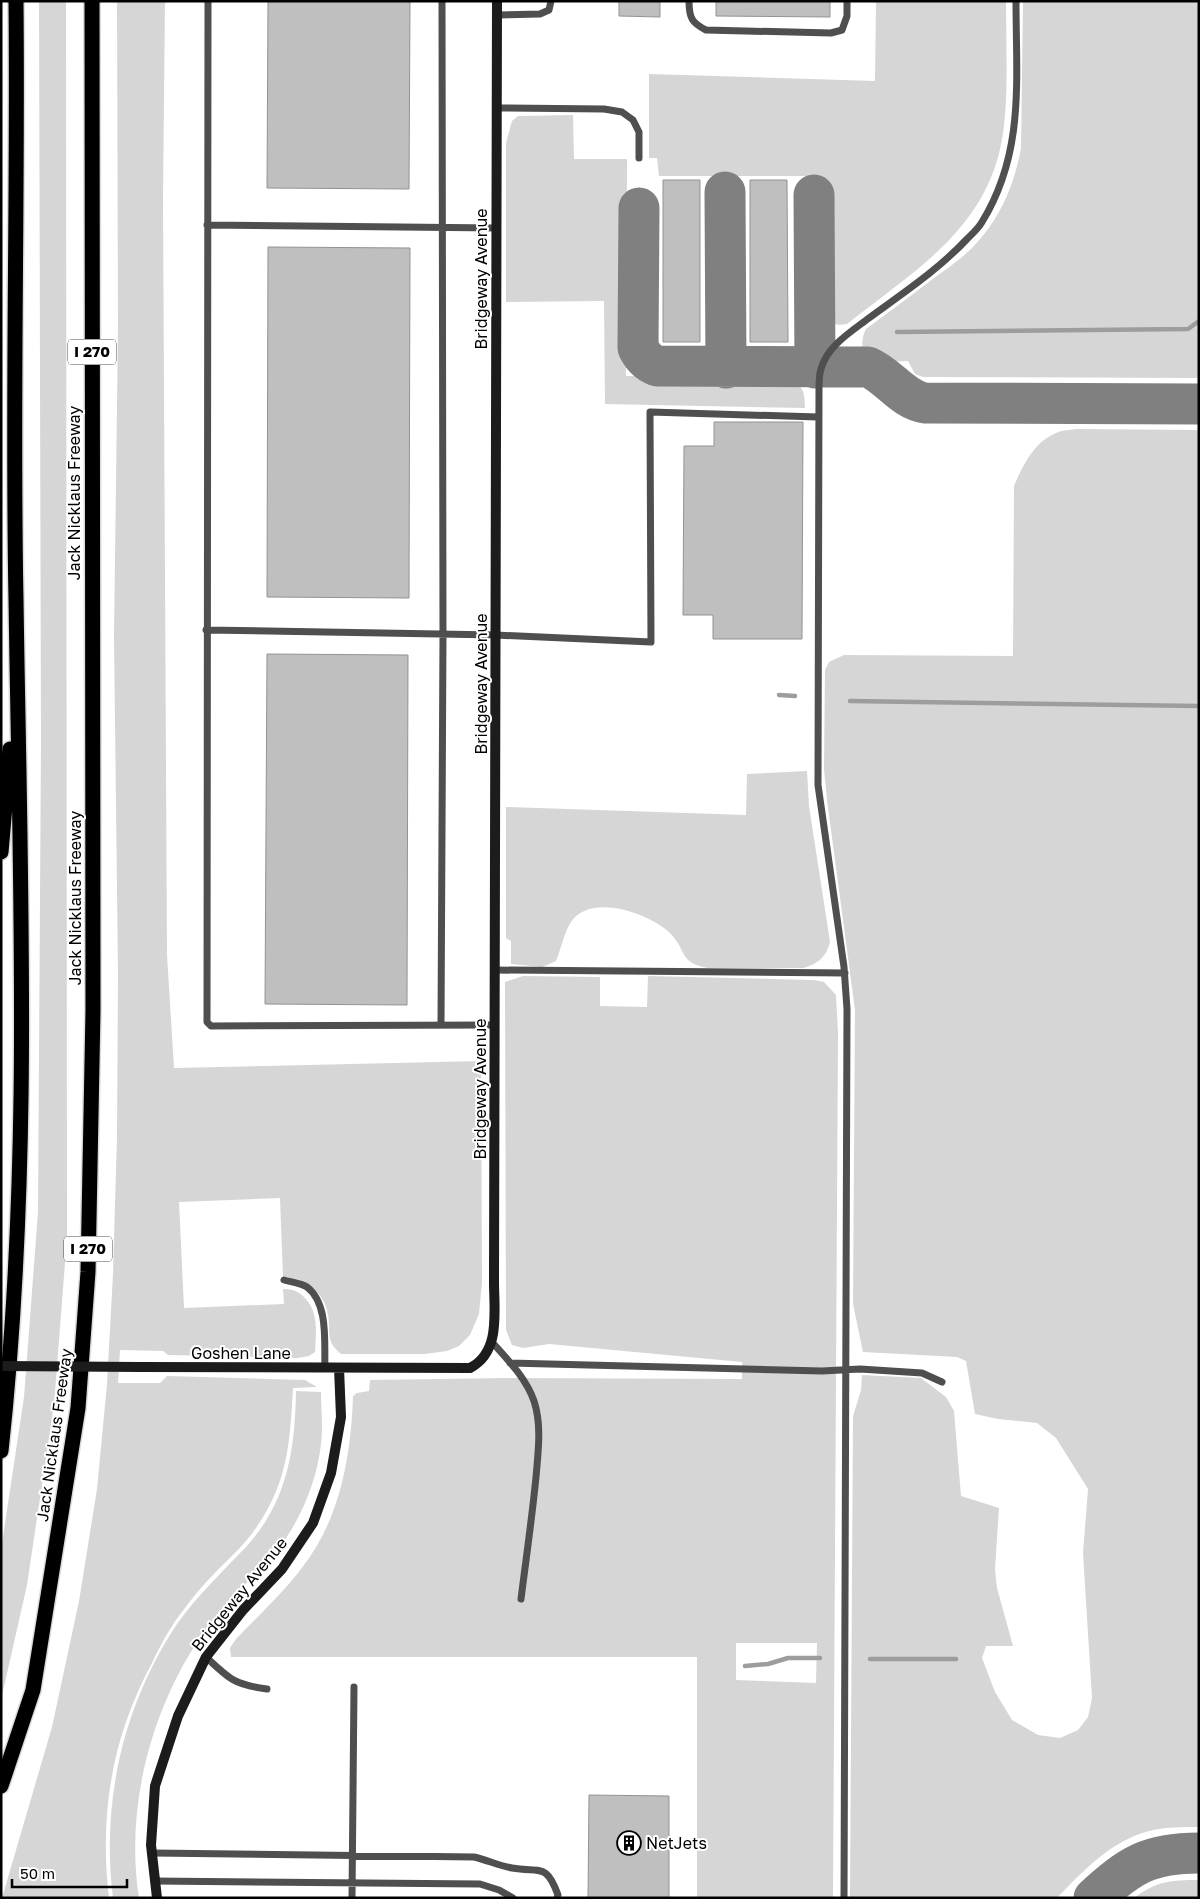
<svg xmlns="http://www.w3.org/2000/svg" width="1200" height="1899" viewBox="0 0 1200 1899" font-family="'Golos Text',sans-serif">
<rect width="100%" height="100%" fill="#fff"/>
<!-- green -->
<path fill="#d6d6d6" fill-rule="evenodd" d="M39,1h27l1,1236 -13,168 -27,180 -26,115v-150l23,-153 14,-185 3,-470z
M117,1h48l-2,198 4,756 7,113 307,-7 1,221 -3,32 -9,21 -11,11 -12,5 -22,3h-84c-16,-13 -10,-21 -13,-39 -3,-23 -24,-37 -45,-38l-3,-79 -101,4 5,106 100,-4 -1,-15c10,0 15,2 22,9 14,15 11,35 10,54l-6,4 -11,2 -130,-3 -5,-4 -43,-1 -2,33h42l7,-7 138,4 12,7 -24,1c-3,54 -5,94 -37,140 -12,18 -29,32 -44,48 -13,13 -25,29 -36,44 -9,13 -17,28 -24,43 -40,74 -53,151 -43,235h-107l50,-171 27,-126 18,-112 10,-105 6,-110 4,-138 1,-162 -4,-337 4,-309z
M876,1h130c0,38 2,76 -1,114 -7,107 -82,149 -158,209 -14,3 -20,-3 -25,-15l-1,-133h-162l-2,-18h-8v-84l226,7z
M1023,1h176v377l-276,-1 -8,-3 -7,-13c-11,0 -22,2 -32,0 -16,-3 -16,-21 -10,-32 23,-17 46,-34 68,-51 17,-12 34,-24 47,-40 22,-26 34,-57 40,-90z
M573,115l1,44h53l-1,217h162c14,10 17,14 17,32l-200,-4 -1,-103 -98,1v-159l6,-22 6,-5z
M1076,429l123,1v1397c-16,0 -31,0 -46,3 -40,9 -69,40 -96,68h-207l3,-482 8,-26 1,-15 59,3 25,19 8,14 7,85 38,12 -4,61 2,19 16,58h-27l-4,12 13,34 17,28 26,15 22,3 18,-8 10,-13 4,-19 -9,-145 5,-64 -32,-51 -19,-15 -39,-4 -23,-5 -9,-53 -9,-4 -94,-5 -10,-48 2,-294 -28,-210 -3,-31 1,-99 4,-8 15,-7 169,1 1,-170c9,-21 20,-44 42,-53 6,-3 14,-3 20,-4z
M807,771l2,35 21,136c-4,15 -11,21 -26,26h-96c-29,-5 -21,-17 -37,-34 -20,-20 -80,-42 -100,-12 -7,11 -10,27 -15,39l-14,6 -31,-3v-23l-5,-3v-131l240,8 1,-41z
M523,976l77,1v29l47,1 1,-31 166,4 10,2 12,13 2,39 -5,864h-136v-241h-466l-1,-9 6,-9c22,-23 46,-45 65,-70 39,-49 50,-112 52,-173l4,-3 12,-2 1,-11 137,-2 235,1v-17l-193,-18 -26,4 -11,-3 -6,-15 -1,-348zM736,1643h81l-1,40 -80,-3z
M296,1391l25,1c0,12 1,23 1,34 0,43 -18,90 -44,123 -21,26 -47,47 -67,73 -57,76 -87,181 -72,276h-26c-12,-96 10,-193 64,-274 20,-28 44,-51 68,-76 42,-45 50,-97 51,-157z
M1199,1880v18h-65c23,-17 37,-18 65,-18z"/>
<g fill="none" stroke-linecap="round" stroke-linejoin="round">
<!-- stream -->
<path stroke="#9d9d9d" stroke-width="4.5" d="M897,332l291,-3 11,-8
M779,695l16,1
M850,701l349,5
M870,1659h86
M745,1666l23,-2 20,-6h32"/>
<!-- taxiway -->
<path stroke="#808080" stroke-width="41" d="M725,192l1,176
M814,195l1,173
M639,208l-1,140c5,9 9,14 19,18l211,1c21,9 35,33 57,36l274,1
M1094,1898c36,-33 55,-45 105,-45"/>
</g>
<!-- building -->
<path fill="#bfbfbf" stroke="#939393" d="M268,1h142l-1,188 -142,-1z
M619,1h41v16l-41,-1z
M716,1h114v16l-114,-1z
M663,180h37v162h-37z
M750,180h37l1,162h-38z
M268,247l142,1 -1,350 -142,-1z
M714,422h89l-1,217h-89v-24h-30l1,-169h30z
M267,654l141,1 -1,350 -142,-1z
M589,1795l80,1v102h-81z"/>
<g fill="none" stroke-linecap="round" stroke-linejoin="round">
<!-- highway casing -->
<g stroke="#dbdbdb" stroke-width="18">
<path id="highway" d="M1,852l9,-103
M1,1451c31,-283 19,-568 15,-852 -4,-199 2,-399 0,-598
M1,1786l32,-96 45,-282 10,-136 5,-262 -1,-1009"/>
</g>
<!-- lane -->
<path stroke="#4f4f4f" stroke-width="7" d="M208,1l-1,1021 4,4 284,-1
M689,1c0,17 3,22 17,29l125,3 11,-3 5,-14v-15
M497,15l43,-1 9,-4 2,-9
M497,108l107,1 18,3 11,8 6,12v26
M207,225l290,3
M206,630l290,5 155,7 -1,-230 168,5
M495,970l350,3
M441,1025l2,-391 -1,-633
M284,1280c7,2 17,3 23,7 22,17 17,56 18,81
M492,1342c16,18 34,36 42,59 8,24 4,52 2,76 -4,41 -10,82 -15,122
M510,1363l312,8 38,-2 62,4 20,9
M206,1657c23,22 29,28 61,32
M152,1853l322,4c13,3 26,9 38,11 28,5 34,-6 46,27l-1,3
M154,1881l326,3 19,6 14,8
M352,1898l2,-211
M844,1898l3,-889 -3,-42 -26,-182 1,-397c0,-6 0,-13 2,-19 6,-23 31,-38 48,-51 34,-25 69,-48 98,-79 5,-5 11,-10 15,-17 43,-70 34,-142 34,-221"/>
<!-- secondary -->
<path stroke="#1c1c1c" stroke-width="10" d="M140,1367l330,1c31,-16 24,-56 24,-87l3,-1280
M157,1898l-6,-53 4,-59 23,-70 28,-59 37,-47 39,-41 31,-46 18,-50 10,-56 -2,-49"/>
<!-- highway -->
<use href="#highway" stroke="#000" stroke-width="15"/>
<!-- secondary-bridge -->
<path stroke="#1c1c1c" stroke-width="10" d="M1,1366l139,1"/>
</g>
<!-- icons -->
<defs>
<g id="building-ring" transform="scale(1.25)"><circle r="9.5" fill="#fff" stroke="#000" stroke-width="1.5"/><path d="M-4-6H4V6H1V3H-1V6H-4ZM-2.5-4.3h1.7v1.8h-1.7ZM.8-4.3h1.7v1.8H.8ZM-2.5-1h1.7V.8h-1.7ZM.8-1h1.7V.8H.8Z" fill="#000"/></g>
</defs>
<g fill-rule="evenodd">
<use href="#building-ring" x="629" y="1843"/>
</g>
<g text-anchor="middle" stroke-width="4" stroke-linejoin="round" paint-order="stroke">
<!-- shield labels -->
<g fill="#fff" stroke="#4c4c4c" stroke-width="1">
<rect x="68" y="339.5" width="48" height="25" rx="4"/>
<rect x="64" y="1236.5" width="48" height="25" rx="4"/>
</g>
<g font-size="15" font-weight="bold" fill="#000">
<text x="92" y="357">I 270</text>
<text x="88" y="1254">I 270</text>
</g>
<!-- street labels -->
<g font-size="16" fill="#000" stroke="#fff">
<text transform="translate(481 279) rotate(-90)" y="6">Bridgeway Avenue</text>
<text transform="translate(74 493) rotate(-90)" y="6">Jack Nicklaus Freeway</text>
<text transform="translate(481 684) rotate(-90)" y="6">Bridgeway Avenue</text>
<text transform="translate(75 898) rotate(-90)" y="6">Jack Nicklaus Freeway</text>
<text transform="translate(480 1089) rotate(-90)" y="6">Bridgeway Avenue</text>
<text x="241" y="1359">Goshen Lane</text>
<text transform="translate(54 1435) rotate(-82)" y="6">Jack Nicklaus Freeway</text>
<text transform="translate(239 1594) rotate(-51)" y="6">Bridgeway Avenue</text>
</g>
<!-- poi labels -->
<g font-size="16" fill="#000" stroke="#fff" text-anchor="start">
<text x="646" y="1849">NetJets</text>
</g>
</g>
<!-- border -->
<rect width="1200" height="1899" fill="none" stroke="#000000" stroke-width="5"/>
<!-- scale -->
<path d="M12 1879v8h115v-8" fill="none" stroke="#000000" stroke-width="2.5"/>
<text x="20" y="1879" font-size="15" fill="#000000" stroke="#ffffff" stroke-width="4" paint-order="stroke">50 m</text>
</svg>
